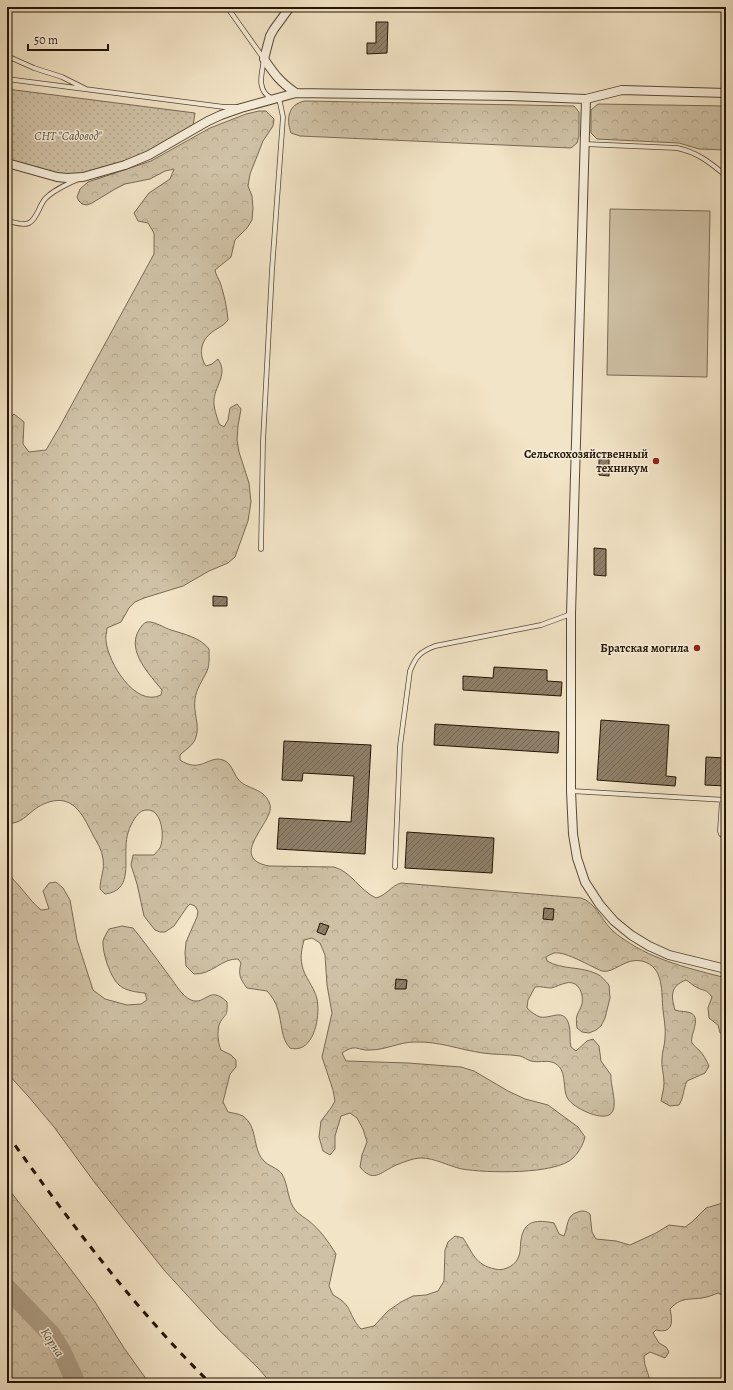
<svg xmlns="http://www.w3.org/2000/svg" width="733" height="1390" viewBox="0 0 733 1390" font-family="Alegreya,serif">
<defs>
<pattern id="forest-crowns" width="20" height="18" patternUnits="userSpaceOnUse"><rect width="20" height="18" fill="#cfc1a5"/><path d="M2 6a3 3 0 1 1 6 0M12 15a3 3 0 1 1 6 0" fill="none" stroke="#b1a58d"/></pattern>
<pattern id="garden-dots" width="8" height="8" patternUnits="userSpaceOnUse"><rect width="8" height="8" fill="#cfc1a5"/><path d="M2 2h.1M6 6h.1" fill="none" stroke="#b1a58d" stroke-width="1.8" stroke-linecap="round"/></pattern>
<pattern id="building-hatch" width="6" height="6" patternUnits="userSpaceOnUse"><rect width="6" height="6" fill="#8f8069"/><path d="M-1 1l2-2M0 6l6-6M5 7l2-2" fill="none" stroke="#746854"/></pattern>
</defs>
<rect width="100%" height="100%" fill="#f2e4c6"/>
<filter id="stains"><feTurbulence type="fractalNoise" baseFrequency=".005" numOctaves="4"/><feColorMatrix values="0 0 0 0 .2 0 0 0 0 .09 0 0 0 0 .02 0 0 0 .5 -.17"/></filter>
<radialGradient id="worn" r=".72"><stop offset=".6" stop-color="#630" stop-opacity="0"/><stop offset="1" stop-color="#630" stop-opacity=".3"/></radialGradient>
<!-- green -->
<path fill="#cfc1a5" stroke="#796a55" d="M610,209l100,2 -3,166 -100,-2z"/>
<!-- forest -->
<path fill="url(#forest-crowns)" stroke="#796a55" d="M305,101l269,5 5,6v24l-2,7 -6,5 -271,-12 -9,-3c-5,-14 -3,-29 14,-32z
M598,104l128,2v44l-27,-1 -20,-6 -82,-4 -6,-6v-23z
M259,111h7l8,8 -1,7 -10,15 -13,33 -2,12 4,10 1,12 -1,12 -5,8 -12,12 -4,17 -16,13c1,5 3,8 5,12 4,12 7,25 8,38 -5,7 -12,8 -18,14 -10,8 -11,22 -4,32l6,-2 6,-5c10,15 -2,25 -4,40 -1,8 3,17 5,25l5,3 4,-7 2,-12 7,-4 4,5 -3,17 -1,14 2,12 10,31 2,19 -3,19 -13,36 -7,6 -19,8 -26,15 -39,12 -9,4 -6,6 -8,14 -14,6c0,4 -2,9 -1,13 2,21 29,67 55,54l1,-5c-12,-15 -36,-39 -23,-60 2,-3 4,-7 8,-8 8,-1 17,6 24,8 13,4 30,8 38,19 0,7 1,15 -2,22 -4,9 -11,18 -12,28 -2,13 5,26 1,38 -2,8 -11,13 -16,18v5c21,14 28,-5 43,0 9,3 10,13 15,19 8,11 27,8 32,26 5,16 -44,53 -1,61l65,1c18,5 25,23 42,31 11,-3 15,-12 25,-15l180,15c14,4 20,21 30,31 4,4 9,8 14,11 30,21 67,29 101,38v57l-6,-2 -2,-8 -9,-7 -1,-10 4,-11c-7,-9 -6,-5 -14,-9 -5,-2 -8,-6 -12,-8 -16,6 -15,16 -11,30 5,2 12,1 16,3 11,6 -2,23 1,30 2,3 5,5 7,7 5,5 7,10 10,16l-4,7 -18,8c-4,9 -3,16 -8,24l-9,1 -9,-5c1,-6 3,-12 3,-18 0,-8 -3,-17 -2,-24 0,-8 3,-14 3,-21 1,-10 -1,-18 -2,-28 -2,-17 2,-43 -21,-49 -17,-4 -28,13 -40,10 -11,-4 -36,-20 -48,-18 -3,1 -6,3 -8,4l1,4c15,9 34,5 50,13 5,2 8,7 12,11l1,13 -5,20 -4,8 -5,4 -7,3 -7,-1 -5,-4c-2,-15 1,-12 5,-24 2,-11 -4,-24 -16,-21 -5,1 -10,4 -15,5 -5,0 -10,-2 -16,-1l-7,13 -1,8c4,4 8,7 13,9 12,2 24,-10 29,8 2,7 0,15 2,22l5,4 11,-10 6,-2 6,7 2,15 10,14c-1,11 9,34 -2,40 -10,5 -35,-7 -41,-16 -7,-11 1,-31 -16,-37 -6,-2 -15,1 -21,-1 -4,-1 -7,-4 -11,-5 -12,-2 -25,-1 -37,-3 -23,-3 -44,-12 -68,-11 -16,0 -29,8 -45,8 -13,1 -13,-7 -28,3l4,8 62,2 53,4 13,4 34,20 17,8 23,6 30,22 7,10c-2,8 -6,15 -12,21 -17,17 -88,15 -111,11 -14,-3 -27,-11 -41,-11 -8,0 -20,5 -27,8 -14,7 -21,17 -34,1l2,-12 5,-13 -4,-13 -6,-11 -7,-5 -9,3 -6,20v13l-5,6 -7,-4 -4,-14 2,-16 10,-13 4,-7 -2,-11 -11,-33 10,-44 -5,-28 -2,-30 -5,-12 -8,-5 -8,2c-2,8 -4,16 -2,25 2,12 12,21 15,34 3,14 -1,44 -17,49 -3,1 -7,1 -10,0 -9,-9 -8,-25 -12,-38 -2,-7 -6,-14 -11,-19l-20,-3c-7,-9 -9,-14 -6,-25l-3,-4c-16,-1 -26,16 -44,15l-8,-8 -1,-13 1,-11 11,-25 1,-6 -3,-5 -5,-2 -3,3 -13,19 -9,6h-5l-5,-2 -11,-14 -7,-32 -6,-19 2,-10h21c2,-2 4,-5 6,-7 5,-11 2,-39 -13,-38 -6,0 -9,4 -12,8 -6,9 -9,19 -9,29 -1,19 5,44 -21,47l-5,-5c0,-10 5,-20 3,-30 -1,-9 -5,-15 -9,-22 -10,-19 -19,-43 -45,-35 -3,1 -8,3 -11,5 -11,7 -17,18 -31,16v-402l7,-7 10,8 -1,22 6,8 17,-2 13,-22 95,-174v-21l-6,-10 -10,-2 -4,-8 15,-20 21,-14 4,-10 -9,2 -15,8 -25,5 -10,5 -23,14 -5,2 -5,-1 -3,-3 -2,-4 3,-8 8,-7 63,-21 59,-33 36,-14z
M7,874c13,10 21,25 34,36l8,-1 -6,-18 6,-8 7,-1 7,6 7,12 7,40 16,50 12,9 22,6 14,-1 6,-4 -2,-7c-9,-1 -19,-2 -26,-8 -9,-8 -17,-33 -16,-44 1,-4 4,-8 6,-12l13,-3 11,2c13,16 25,33 37,49 6,8 12,19 21,23 15,6 18,-16 36,2 1,17 -3,11 -8,23 -2,8 -1,18 2,25l10,5 5,5v7l-6,7 -7,28 5,10c5,1 11,2 15,4 15,11 9,31 20,44 5,6 15,8 19,14 7,12 5,27 14,37 4,4 9,7 13,10 11,9 19,20 27,33l-7,32 4,9c21,11 14,19 28,34l13,-3 14,-15 13,-9 12,-6 13,-1 12,-4 6,-10 1,-31 3,-8 7,-6 8,2c10,15 12,27 32,31 5,1 7,1 12,-1 5,-2 9,-5 11,-10 3,-5 2,-13 3,-18 3,-21 17,-20 33,-17l5,11 5,2c4,-9 2,-21 14,-24 5,-2 8,-1 12,2l2,18 4,7 20,2 14,4 26,-12 13,-8 16,2 7,-5 14,-14 20,-6v95l-8,-4c-5,2 -10,4 -16,5 -14,2 -21,-1 -32,11 3,13 3,25 -14,21l-3,3 6,10 7,4 3,5 -4,6 -15,-6 -6,4c0,12 5,16 6,27h-379l-12,-14 -40,-39 -55,-60 -69,-87 -41,-56 -26,-31 -21,-23z
M7,1187l59,76 29,39 29,46 25,35h-142z"/>
<!-- garden -->
<path fill="url(#garden-dots)" stroke="#796a55" d="M7,89l188,24 -2,13 -32,20 -33,15 -43,13 -20,3 -58,-17z"/>
<g fill="none" stroke-linecap="round" stroke-linejoin="round">
<!-- river -->
<path stroke="#ac9d84" stroke-width="19" d="M7,1288l44,46 11,18 14,31"/>
</g>
<!-- building -->
<path fill="url(#building-hatch)" stroke="#231405" d="M376,22h12l-1,31 -20,1v-11h9z
M599,458h10v18l-10,-1z
M594,548l12,1v27l-12,-1z
M213,596l14,1v9h-14z
M494,667l53,3v11l15,1 -1,14 -98,-6v-14l30,2z
M601,720l68,5 -3,51 10,1 -1,9 -78,-6z
M435,724l124,8 -1,21 -124,-8z
M284,741l87,4 -6,109 -88,-5 2,-31 72,4 3,-46 -51,-3 -1,8 -20,-1z
M706,757l20,1v28l-21,-1z
M407,832l87,6 -2,35 -87,-5z
M544,908l10,1 -1,11 -10,-1z
M320,923l9,3 -4,9 -8,-3z
M396,979l11,1 -1,9h-11z"/>
<g fill="none" stroke-linecap="round" stroke-linejoin="round">
<!-- lane casing -->
<g stroke="#574835" stroke-width="5.5">
<path id="lane" d="M227,7l37,52c-2,14 -8,31 7,39
M7,56l27,12 28,9 24,12
M7,79l217,28h13
M584,144l93,4c20,4 34,15 49,28
M7,221c6,1 16,5 22,2 8,-4 10,-17 16,-24 8,-9 21,-14 33,-20
M261,549l2,-108 9,-171 11,-153 -4,-19
M571,791l155,9
M722,800l-2,31 1,3 5,4
M395,867l5,-121 10,-75c6,-15 10,-19 25,-25l106,-21 30,-11"/>
</g>
<!-- street casing -->
<g stroke="#574835" stroke-width="10">
<path id="street" d="M290,7l-16,22 -4,7 -6,23c11,16 16,23 32,34
M586,99l-15,515v177l2,43 4,24 8,24 15,23 14,16 17,14 18,11 20,9 57,14
M7,163l50,14 10,1 16,-1 42,-12 24,-10 59,-34 13,-6 20,-7 55,-15 214,3 76,3 36,-9 104,3"/>
</g>
<!-- lane -->
<use href="#lane" stroke="#f7edda" stroke-width="4"/>
<!-- street -->
<use href="#street" stroke="#f7edda" stroke-width="8"/>
<!-- rail -->
<path stroke="#231405" stroke-width="3" stroke-dasharray="7 7" stroke-linecap="butt" d="M7,1134c62,87 127,174 203,249"/>
</g>
<!-- markers -->
<g fill="#8f2418" stroke="#f7edda" stroke-width="1.5">
<circle cx="656" cy="461" r="4"/>
<circle cx="697" cy="648" r="4"/>
</g>
<g text-anchor="middle" stroke-width="3" stroke-linejoin="round" paint-order="stroke">
<!-- park labels -->
<g font-size="12" font-style="italic" fill="#5f513d" stroke="#f7edda">
<text x="68" y="140">СНТ "Садовод"</text>
</g>
<!-- poi labels -->
<g font-size="12" font-weight="bold" fill="#231405" stroke="#f7edda" text-anchor="end">
<text x="648" y="458">Сельскохозяйственный<tspan x="648" dy="14">техникум</tspan></text>
<text x="689" y="652">Братская могила</text>
</g>
<!-- water labels -->
<g font-size="13" font-style="italic" fill="#5a4b38" stroke="#f7edda">
<text transform="translate(53 1342) rotate(57)" y="5">Корна</text>
</g>
</g>
<!-- margin -->
<rect width="733" height="1390" fill="none" stroke="#f2e4c6" stroke-width="24"/>
<rect x="8" y="8" width="717" height="1374" fill="none" stroke="#231405" stroke-width="2"/>
<rect x="12" y="12" width="709" height="1366" fill="none" stroke="#231405"/>
<!-- scale -->
<path d="M28 44v6h80v-6" fill="none" stroke="#231405" stroke-width="2"/>
<text x="34" y="44" font-size="12" fill="#231405" stroke="#f7edda" stroke-width="3" paint-order="stroke">50 m</text>
<rect width="100%" height="100%" filter="url(#stains)"/>
<rect width="100%" height="100%" fill="url(#worn)"/>
</svg>
